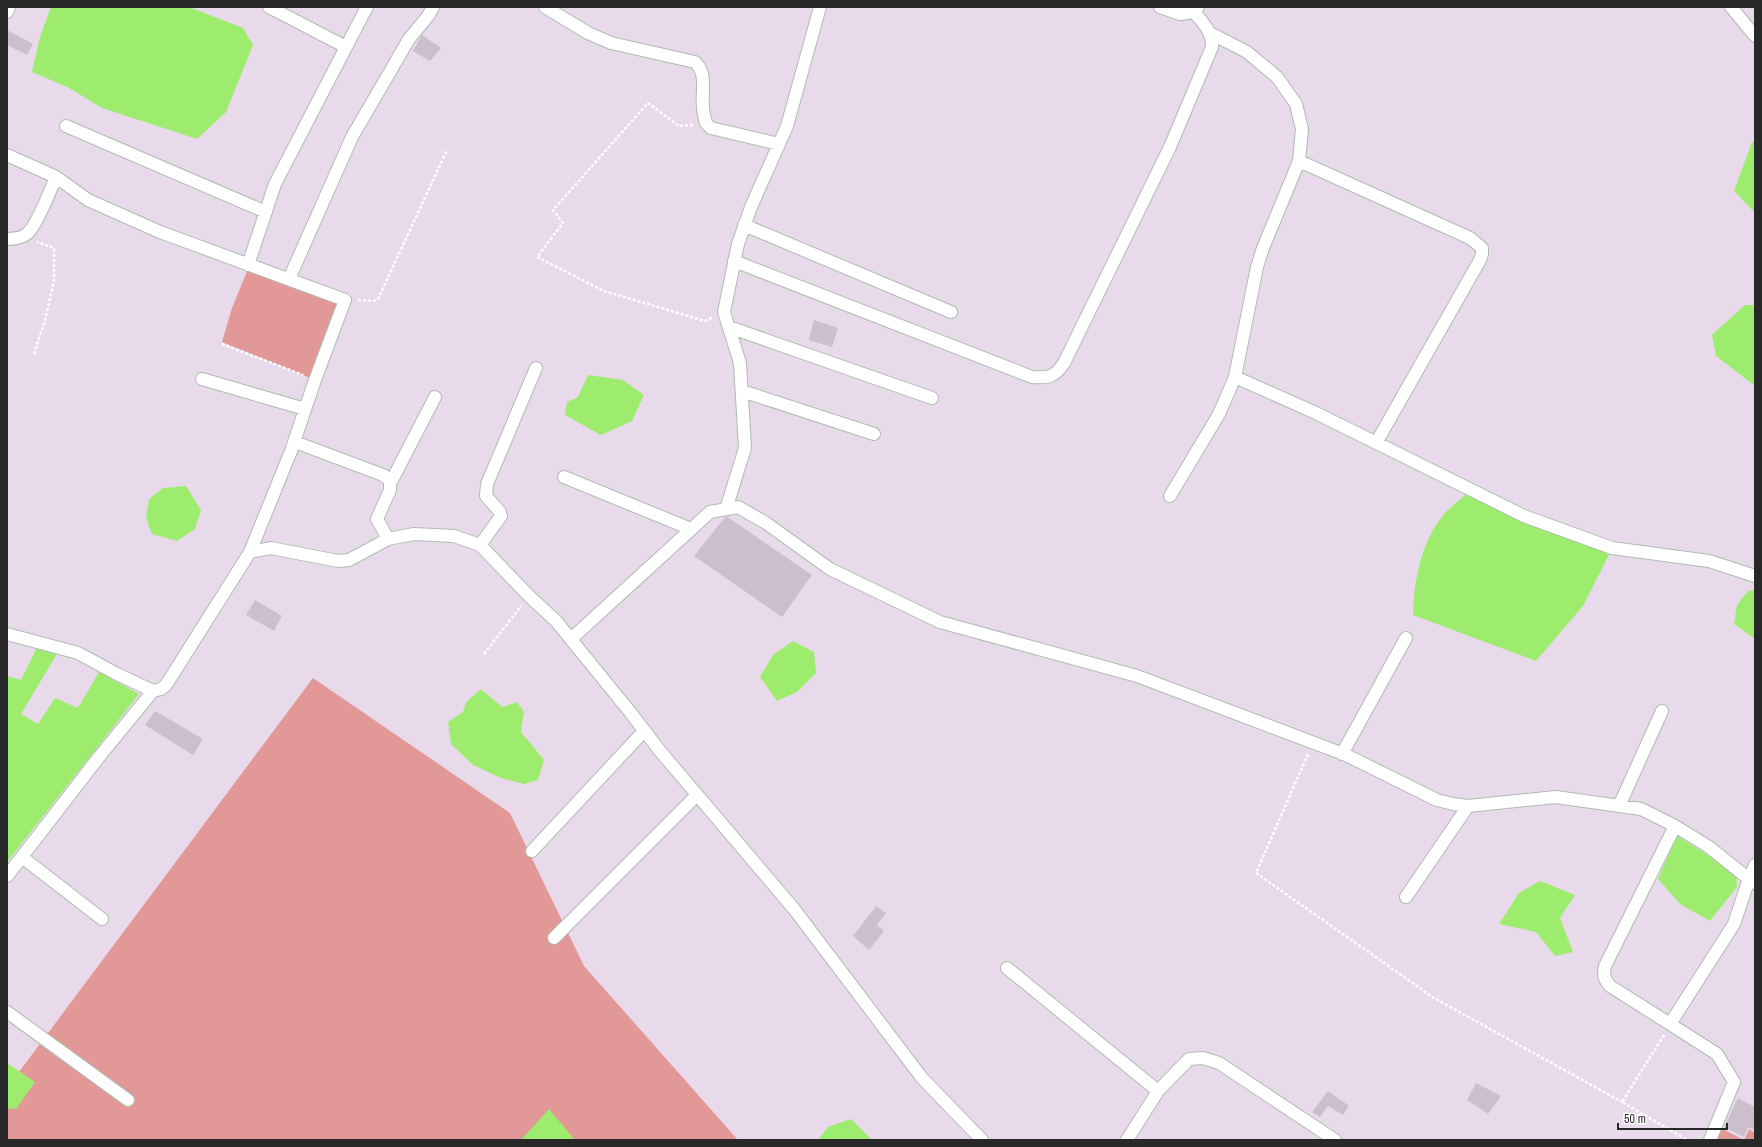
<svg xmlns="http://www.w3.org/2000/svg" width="1762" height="1147" viewBox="0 0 1762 1147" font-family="'Archivo Narrow',sans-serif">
<rect width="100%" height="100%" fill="#e9daeb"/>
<!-- green -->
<path fill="#e19897" d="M248,269l100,33 -38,76 -88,-36 10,-34z
M313,678l197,135 74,153 154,174h-731v-52z
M1719,1127l25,13 5,-11 6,4v7h-41z"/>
<!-- water -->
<path fill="#9eec6e" d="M51,7h138l54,21 10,17 -27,67 -29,27 -95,-31 -33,-20 -37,-16 8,-35z
M1755,141v72l-21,-22 18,-49z
M1745,305h10v81l-39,-30 -4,-21z
M588,375l35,5 21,15 -12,26 -31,14 -36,-20 2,-13 11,-5z
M186,486l15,24 -6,19 -18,12 -25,-7 -6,-16 3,-19 14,-11z
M1471,490l142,57 -30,59 -47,55 -123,-46c1,-35 8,-74 32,-102 8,-8 17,-15 26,-23z
M1755,590v49l-21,-15 3,-19 11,-14z
M793,641l21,11 2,21 -19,19 -20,9 -17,-24 13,-22z
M37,647l21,5 -37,62 17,10 17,-26 23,10 21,-36 40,22 -132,168v-186l14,4z
M481,689l21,18 15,-5 7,10 -3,20 23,28 -6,20 -14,4 -23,-6 -28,-13 -22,-21 -3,-22 15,-10 3,-10z
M1677,836l59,37 1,14 -27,34 -30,-17 -22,-25z
M1540,881l35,14 -15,23 13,34 -18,4 -19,-24 -37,-8 20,-31z
M7,1063l28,19 -19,27 -9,-1z
M549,1109l26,31h-54z
M851,1119l21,21h-54l10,-13z"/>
<!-- building -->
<path fill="#ccbfcc" d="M7,30l26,14 -6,11 -20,-10z
M422,35l19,13 -11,13 -17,-10z
M814,320l24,8 -6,19 -23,-7z
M726,516l86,59 -30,42 -88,-61z
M255,600l27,16 -8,15 -28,-16z
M155,711l48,28 -10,16 -48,-30z
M876,906l10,7 -9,12 7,6 -15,19 -16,-14z
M1476,1083l25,13 -13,18 -21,-14z
M1328,1091l21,15 -6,9 -15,-9 -8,11 -8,-5z
M1738,1098l17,9v23l-7,-3 -4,10 -20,-10z"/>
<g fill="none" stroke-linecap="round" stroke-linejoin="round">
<!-- street casing -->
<g stroke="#aebcb0" stroke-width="14">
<path id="street" d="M545,7l43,26 23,10 84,19c13,13 6,28 8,45 0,6 2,11 3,16l5,5 68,16
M1160,7l20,7 14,-2 4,-5
M1731,7l24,29
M7,12l2,-5
M346,47l21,-40
M66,126l200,86
M7,155l49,22 32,23 72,32 185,68 -30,80 -24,71 -41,101 -84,133 -5,4 -8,2 -38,-18 -37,-20 -71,-19
M1299,161l171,77 12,10v6l-2,6 -104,183
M744,225l207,87
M7,239c7,0 15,-1 21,-6 10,-10 22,-42 28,-56
M734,261l298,116c16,1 22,1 32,-14l106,-216 42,-100c1,-15 -9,-24 -18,-35
M248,265l27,-81 71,-137 -77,-40
M289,279l63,-142 57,-98 19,-23 5,-9
M729,327l203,71
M1235,377l81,36 208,103 88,32 97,13 46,15
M202,379l103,30
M742,391l132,43
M295,442l88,33 7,5v10l-13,29 11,20
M564,477l127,52
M391,482l44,-85
M1170,496l49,-82 16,-37 22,-110 6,-19 36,-87 3,-32 -6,-25 -19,-27 -30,-25 -37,-19
M726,509l19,-61 -5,-85 -16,-51 14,-68 13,-37 36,-81 33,-119
M480,545l21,-29 -1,-4 -14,-16 1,-12 49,-116
M250,552l21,-4 67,13 11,-1 39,-21 26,-5 40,2 26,9 49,51 27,25 74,91 30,39 134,158 128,169 60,62
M571,639l139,-127 28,-5 28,16 64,46 110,53 197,54 209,79 91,45 16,4 15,2 88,-9 85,12 34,17 34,21 40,32 -15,45 -64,100 47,30 17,28 -24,58
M1342,754l64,-116
M1619,806l43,-95
M532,851l112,-120
M22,857l80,62
M1755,865l-6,14 6,4
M7,876l92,-119 54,-66
M1406,897l62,-91
M554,938l143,-143
M1007,968l151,123
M7,1012l121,88
M1670,1024l-60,-38c-6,-7 -7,-11 -5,-20l70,-140
M1127,1140l31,-49 31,-32 14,-1 16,5 116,77"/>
</g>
<!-- path -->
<path stroke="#fff" stroke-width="2.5" stroke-dasharray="3 2" stroke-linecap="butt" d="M693,125l-14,1 -31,-23 -95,107 10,13 -26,34 67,34 101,30 8,-4
M358,300l16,1 4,-2 69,-149
M222,344l81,31
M34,354l11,-34 9,-39v-33l-17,-6
M484,654l37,-48
M1308,754l-52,119 178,125 188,104
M1664,1035l-42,67 65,38"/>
<!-- street -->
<use href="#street" stroke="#fff" stroke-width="12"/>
</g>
<!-- border -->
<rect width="1762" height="1147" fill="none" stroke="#282828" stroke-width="16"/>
<!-- scale -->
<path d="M1618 1123v6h109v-6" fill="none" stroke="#282828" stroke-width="2"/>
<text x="1624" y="1123" font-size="12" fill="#282828" stroke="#ffffff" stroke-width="3" paint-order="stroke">50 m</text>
</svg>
